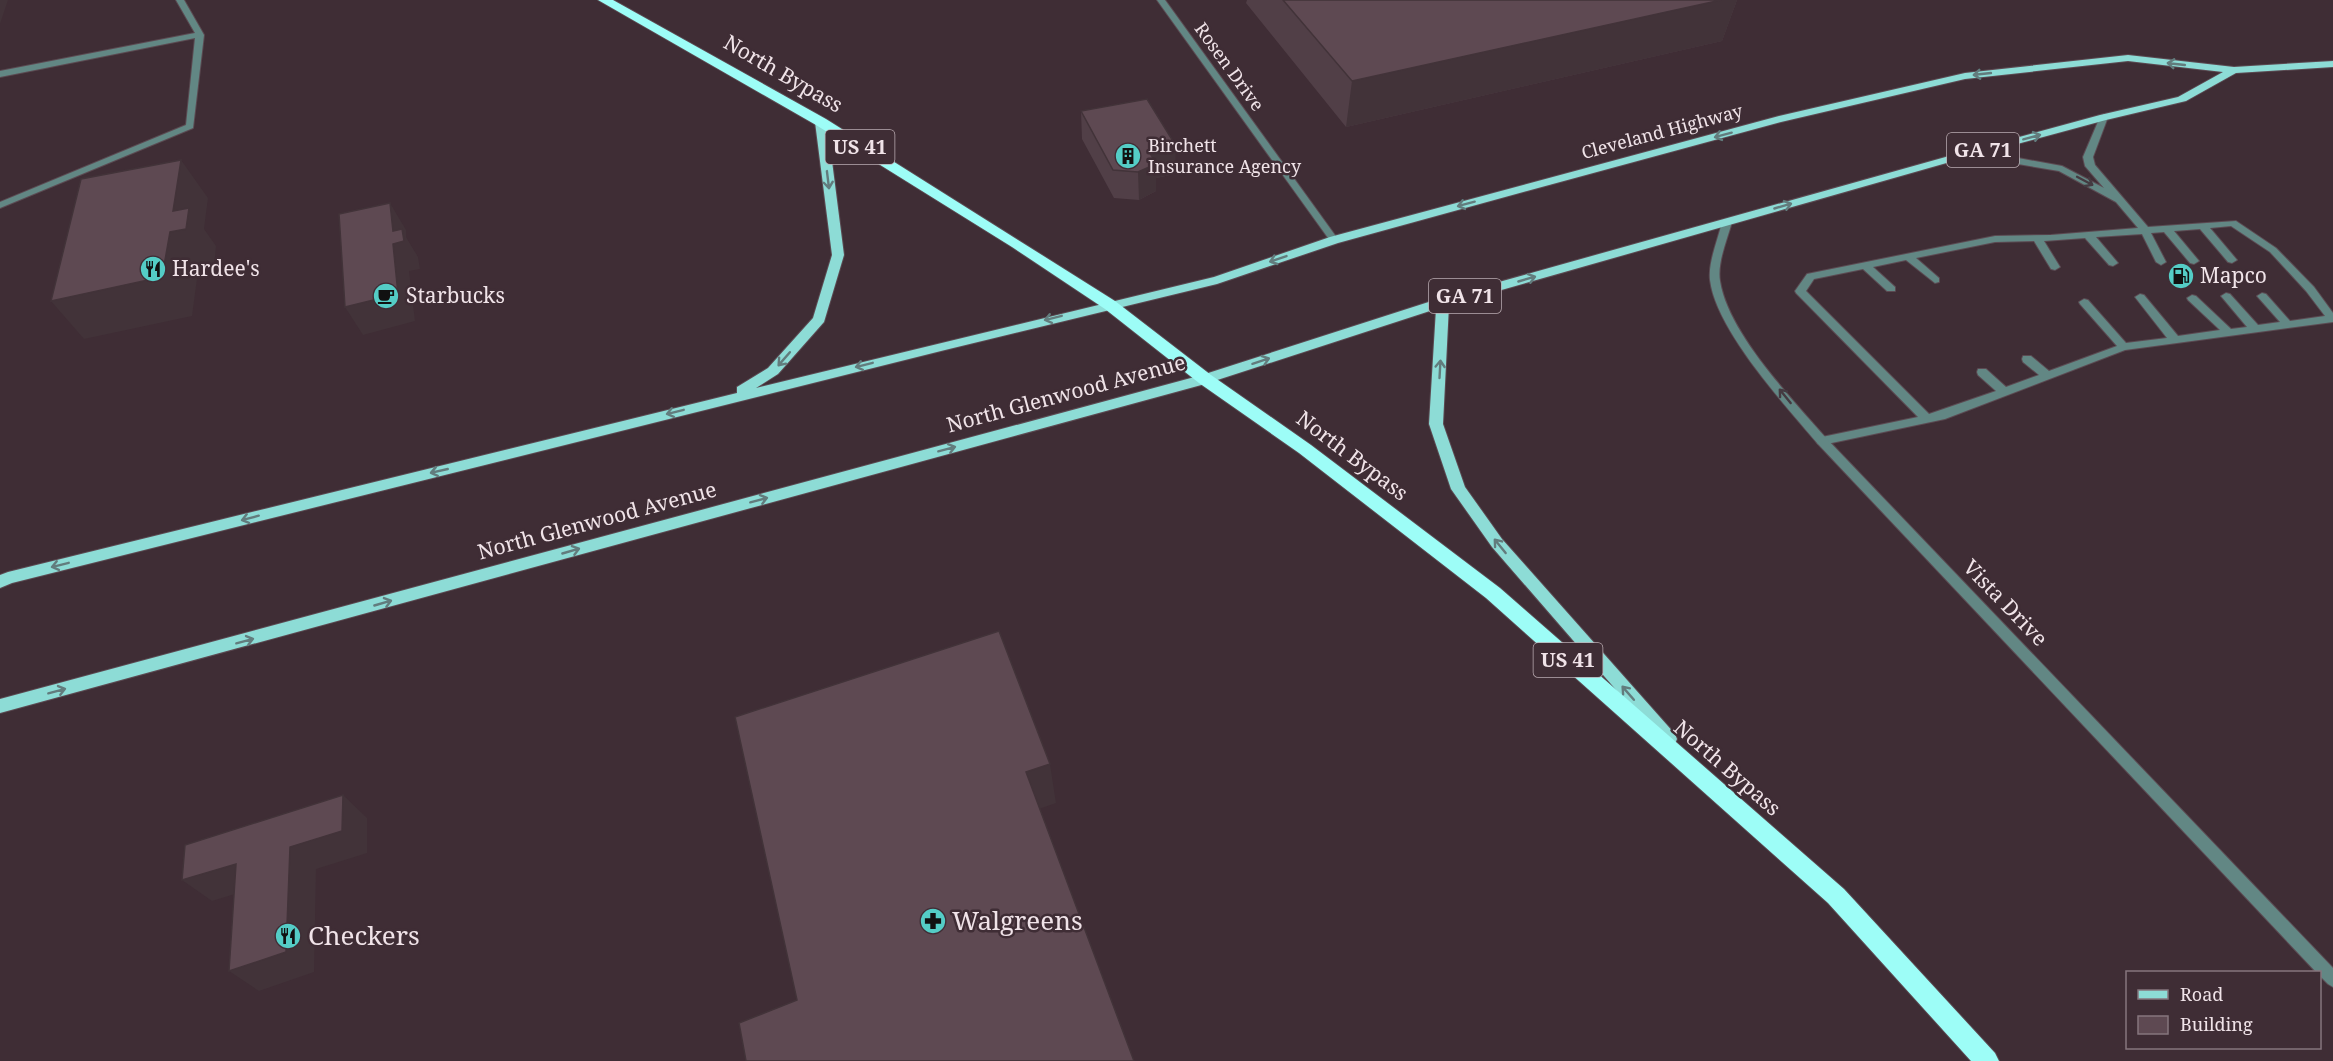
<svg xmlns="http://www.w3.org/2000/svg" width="2333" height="1061" viewBox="0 0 2333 1061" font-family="'Noto Serif',serif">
<rect width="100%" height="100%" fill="#3f2d35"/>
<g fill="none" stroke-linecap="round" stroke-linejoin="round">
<!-- lane casing -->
<g stroke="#5b4a52" stroke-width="2">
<path id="lane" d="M176,0h8l20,35 -11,93 -193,80v-6l186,-77 9,-87 -195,39v-6l195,-38z
M2104,114l4,3 -15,40 2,8 53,62 88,-6 40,27 38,39 19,26v9l-208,28 -180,69 -123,26 -4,-1 -2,-3 2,-3 4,-1 96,-20 -122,-124 -1,-2 12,-17 188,-38 56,-1 87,-7 -22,-26 -57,-31 -41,-7 -72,-1 -5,-3 5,-3 72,1 44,8 42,22 -19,-22 -2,-9 17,-40zM2231,226l39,26 36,39 19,25 -35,5 -24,-27 -4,-1 -5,3 23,26 -22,3 -28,-31 -4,-1 -5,3 26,31 -16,2 -35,-33 -4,-1 -5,3 1,2 32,30 -42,6 -34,-41 -4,-1 -5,3 32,41 -41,5 -38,-43 -4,-1 -5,3 1,2 37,42 -68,25 -18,-15h-8l-1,3 1,3 16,13 -33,12 -20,-18h-8l-1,3 1,3 18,16 -67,23 -123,-123 8,-12 49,-10 24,22h8v-4l-22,-20 33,-7 29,23 4,-1v-4l-23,-20 79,-16 39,-1 17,28 4,1 5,-3 -16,-26 41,-3 24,27 4,1 5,-3 -22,-26 46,-3 14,28 5,3 5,-3 -15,-29 13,-1 26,31 4,1 5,-3 -25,-30 26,-2 28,33 4,1 5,-3 -27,-32z"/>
</g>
<!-- street casing -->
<g stroke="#5b4a52" stroke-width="2">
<path id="street" d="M1157,0h8l172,238v4h-6z
M1727,219l5,3c-5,18 -15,41 -12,59 8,52 72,118 106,157l507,530v19l-5,-3 -8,-8v-4h-4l-498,-528c-33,-39 -102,-114 -108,-164 -2,-18 8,-40 12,-58z"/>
</g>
<!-- primary casing -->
<g stroke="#5b4a52" stroke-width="2">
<path id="primary" d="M2128,55l106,12 99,-6v6l-97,6 -50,28 -80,19 -156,42 -501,143 -6,119 22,63 37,52 173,195 2,5 -2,5 -6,2 -6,-2 -171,-197 -41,-58 -22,-65 7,-115 -231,75 -1205,329v-14l1202,-324 236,-76 504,-141 158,-43 78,-18 45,-25 -95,-11 -163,18 -184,43 -254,69 -189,52 -121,41 -272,66 -933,233 -12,5v-13l8,-3 729,-179v-6l31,-19 45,-50 19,-63 -17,-133 2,-2h8l2,2 17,133 -20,67 -46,52 -22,14 458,-111 116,-40 449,-121 186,-43z"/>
</g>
<!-- highway casing -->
<g stroke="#5b4a52" stroke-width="2">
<path id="highway" d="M598,0h15l213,119 289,182 96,74 100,70 189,143 344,301 151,164 4,8h-28l-143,-158 -342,-305 -187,-145 -100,-70 -94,-74 -93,-62 -196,-122z"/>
</g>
<!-- lane -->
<use href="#lane" fill="#628784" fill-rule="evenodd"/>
<!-- street -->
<use href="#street" fill="#628784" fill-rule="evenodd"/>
<!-- primary -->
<use href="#primary" fill="#8ddcd6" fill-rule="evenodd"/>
<!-- highway -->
<use href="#highway" fill="#9dfdf7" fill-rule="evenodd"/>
</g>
<!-- wall -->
<path fill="#513f47" d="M1247,0h490l-15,41 -376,86 -100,-124z
M1081,111l94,63 -19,4v13l-17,9 -25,-2 -32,-59z"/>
<!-- shaded-wall -->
<path fill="#423339" d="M0,0h8l-8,24z
M1721,0h16l-15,41 -376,86 6,-46z
M1176,146l-1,28 -19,4v13l-17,9 -1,-28 11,-21z
M181,160l27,38 -4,31 12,17 -2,22 -16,3 -6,45 -108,23 -33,-38z
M390,203l16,27v7l12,20 2,12 -11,2 6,50 -52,14 -18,-28 48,-63v-13z
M1050,764l6,39 -23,8 -7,-39z
M343,795l24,23v35l-51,16 -2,103 -55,19 -30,-20 61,-124z
M236,864l28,21 -52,16 -30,-21z"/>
<!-- building -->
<path fill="#5e4952" stroke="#423339" stroke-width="1.5" d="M1283,0h438l-369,81z
M1147,99l29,47 -27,5 7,13 -18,8 -25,-2 -32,-59z
M181,160l-8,51 16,-3 -3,21 -16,3 -8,45 -111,24 30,-122z
M390,203l3,28 9,-2 2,12 -11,3 5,50 -53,13 -6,-93z
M999,631l51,133 -24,8 108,289h-388l-7,-38 58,-23 -62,-283z
M343,795l-1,36 -52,16 -4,105 -57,19 7,-107 -54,16 3,-35z"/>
<!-- one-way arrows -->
<defs><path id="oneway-shaft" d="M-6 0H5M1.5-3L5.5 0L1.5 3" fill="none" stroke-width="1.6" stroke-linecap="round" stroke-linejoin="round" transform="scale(1.5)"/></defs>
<g stroke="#627c7d">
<use href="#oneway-shaft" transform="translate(2176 64) rotate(-174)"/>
<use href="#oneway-shaft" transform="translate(1982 74) rotate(174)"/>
<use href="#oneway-shaft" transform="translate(1723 135) rotate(165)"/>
<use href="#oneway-shaft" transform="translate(2032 137) rotate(-15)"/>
<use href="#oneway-shaft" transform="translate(828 180) rotate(83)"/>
<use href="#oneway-shaft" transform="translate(1466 204) rotate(165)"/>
<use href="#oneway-shaft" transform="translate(1783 206) rotate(-16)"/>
<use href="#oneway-shaft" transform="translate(1278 259) rotate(161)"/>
<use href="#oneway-shaft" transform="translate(1527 279) rotate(-16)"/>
<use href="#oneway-shaft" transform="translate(1053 318) rotate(166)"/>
<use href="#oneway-shaft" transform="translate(784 359) rotate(131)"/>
<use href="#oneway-shaft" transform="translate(1261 361) rotate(-18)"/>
<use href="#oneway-shaft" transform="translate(864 365) rotate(166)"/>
<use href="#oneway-shaft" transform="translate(1440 369) rotate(-87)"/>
<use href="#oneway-shaft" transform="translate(675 412) rotate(166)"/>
<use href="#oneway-shaft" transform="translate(947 449) rotate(-15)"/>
<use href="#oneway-shaft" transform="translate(439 471) rotate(167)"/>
<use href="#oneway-shaft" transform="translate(759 500) rotate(-15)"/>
<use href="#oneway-shaft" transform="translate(250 518) rotate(165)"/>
<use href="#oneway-shaft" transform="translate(1500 546) rotate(-129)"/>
<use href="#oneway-shaft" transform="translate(571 551) rotate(-16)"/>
<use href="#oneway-shaft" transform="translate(60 565) rotate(166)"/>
<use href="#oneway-shaft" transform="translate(383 603) rotate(-16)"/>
<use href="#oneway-shaft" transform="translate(245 641) rotate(-15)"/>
<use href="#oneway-shaft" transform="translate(57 691) rotate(-15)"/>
<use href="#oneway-shaft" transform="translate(1628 693) rotate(-131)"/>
</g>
<g stroke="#443a41">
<use href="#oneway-shaft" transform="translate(2085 181) rotate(28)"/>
<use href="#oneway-shaft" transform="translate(1785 396) rotate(-129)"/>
</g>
<!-- icons -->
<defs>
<g id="building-disc" transform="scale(1.35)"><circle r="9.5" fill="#54cdc6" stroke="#3f2d35"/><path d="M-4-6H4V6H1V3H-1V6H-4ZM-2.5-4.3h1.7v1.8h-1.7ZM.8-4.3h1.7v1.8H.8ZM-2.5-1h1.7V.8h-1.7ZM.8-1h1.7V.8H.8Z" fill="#111"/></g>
<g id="restaurant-disc" transform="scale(1.35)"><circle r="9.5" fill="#54cdc6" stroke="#3f2d35"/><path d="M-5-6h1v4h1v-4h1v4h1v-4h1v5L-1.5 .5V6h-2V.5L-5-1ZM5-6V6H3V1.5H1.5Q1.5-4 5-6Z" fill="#111"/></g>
<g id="fuel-disc" transform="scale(1.35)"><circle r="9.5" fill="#54cdc6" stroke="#3f2d35"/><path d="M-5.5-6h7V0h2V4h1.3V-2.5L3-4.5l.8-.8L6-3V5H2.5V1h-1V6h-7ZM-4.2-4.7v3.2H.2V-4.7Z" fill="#111"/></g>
<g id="cafe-disc" transform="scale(1.35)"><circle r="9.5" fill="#54cdc6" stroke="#3f2d35"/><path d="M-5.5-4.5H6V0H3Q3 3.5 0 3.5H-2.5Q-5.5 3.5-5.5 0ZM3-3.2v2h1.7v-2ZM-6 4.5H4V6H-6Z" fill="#111"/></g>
<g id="pharmacy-disc" transform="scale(1.35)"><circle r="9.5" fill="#54cdc6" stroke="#3f2d35"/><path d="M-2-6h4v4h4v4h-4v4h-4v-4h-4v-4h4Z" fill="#111"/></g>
</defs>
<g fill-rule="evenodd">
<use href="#building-disc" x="1128" y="156"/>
<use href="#restaurant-disc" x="153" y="269"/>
<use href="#fuel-disc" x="2181" y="276"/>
<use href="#cafe-disc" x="386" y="296"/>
<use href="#pharmacy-disc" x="933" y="921"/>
<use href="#restaurant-disc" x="288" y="936"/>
</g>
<g text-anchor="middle" stroke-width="5" stroke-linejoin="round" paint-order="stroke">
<!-- far-street labels -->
<g font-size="18" fill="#f0e3e8" stroke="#3f2d35">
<text transform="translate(1229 67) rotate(54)" y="6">Rosen Drive</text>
<text transform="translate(1662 132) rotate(-15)" y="6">Cleveland Highway</text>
</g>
<!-- far-poi labels -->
<g font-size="18" fill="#f0e3e8" stroke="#3f2d35" text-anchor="start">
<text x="1148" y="152">Birchett<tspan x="1148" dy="21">Insurance Agency</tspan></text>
</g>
<!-- shield labels -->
<g fill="#3f2d35" stroke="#bbacb2" stroke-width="1.5">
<rect x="825.5" y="130" width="69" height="34" rx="4.5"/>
<rect x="1947" y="133" width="72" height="34" rx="4.5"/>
<rect x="1429" y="279" width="72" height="34" rx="4.5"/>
<rect x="1533.5" y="643" width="69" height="34" rx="4.5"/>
</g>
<g font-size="20" font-weight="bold" fill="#f0e3e8">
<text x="860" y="154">US 41</text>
<text x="1983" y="157">GA 71</text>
<text x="1465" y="303">GA 71</text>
<text x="1568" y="667">US 41</text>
</g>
<!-- street labels -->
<g font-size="21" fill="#f0e3e8" stroke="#3f2d35">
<text transform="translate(783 74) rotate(30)" y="7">North Bypass</text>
<text transform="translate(1066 394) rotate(-15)" y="7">North Glenwood Avenue</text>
<text transform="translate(1352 456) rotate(37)" y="7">North Bypass</text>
<text transform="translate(597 521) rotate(-15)" y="7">North Glenwood Avenue</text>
<text transform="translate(2005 603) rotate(46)" y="7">Vista Drive</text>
<text transform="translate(1727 768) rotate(41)" y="7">North Bypass</text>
</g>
<!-- poi labels -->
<g font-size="21" fill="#f0e3e8" stroke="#3f2d35" text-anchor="start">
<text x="172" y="276">Hardee's</text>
<text x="2200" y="283">Mapco</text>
<text x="406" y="303">Starbucks</text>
</g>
<!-- near-poi labels -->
<g font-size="26" fill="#f0e3e8" stroke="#3f2d35" text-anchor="start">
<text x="952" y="930">Walgreens</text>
<text x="308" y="945">Checkers</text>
</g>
</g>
<!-- legend -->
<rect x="2126" y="971" width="195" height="78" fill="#3f2d35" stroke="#86767d" stroke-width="1.5"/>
<rect x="2138" y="990" width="30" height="9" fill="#8ddcd6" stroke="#86767d" stroke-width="1.5"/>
<text x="2180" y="1001" font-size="18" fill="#f0e3e8">Road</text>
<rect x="2138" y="1016" width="30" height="18" fill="#5e4952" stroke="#86767d" stroke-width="1.5"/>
<text x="2180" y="1031" font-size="18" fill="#f0e3e8">Building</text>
</svg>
